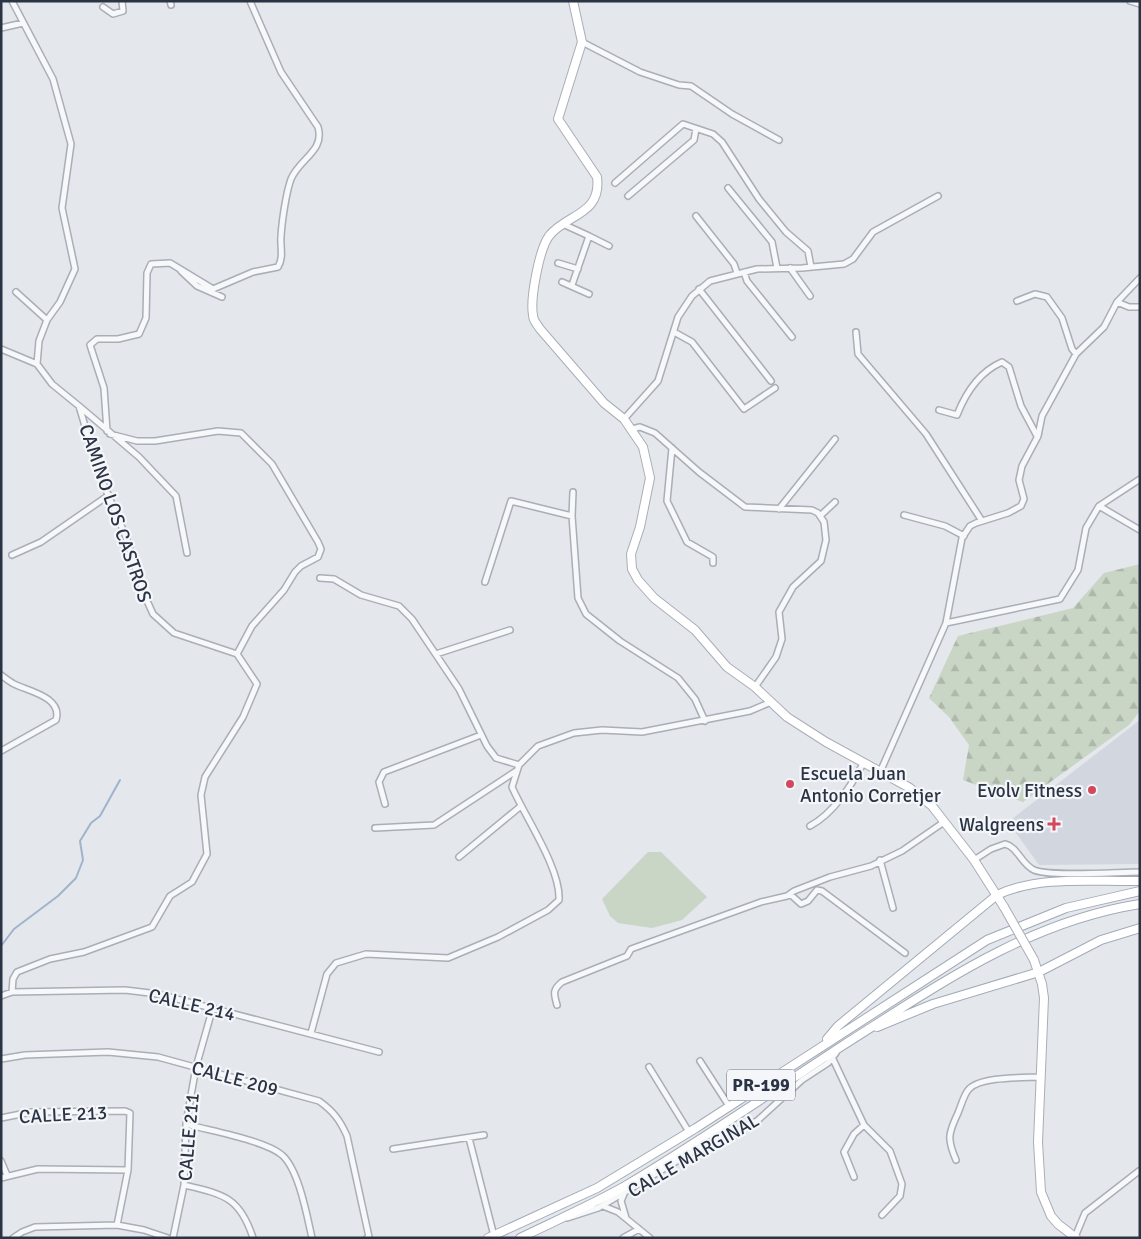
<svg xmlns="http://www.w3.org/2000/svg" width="1141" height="1239" viewBox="0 0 1141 1239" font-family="Signika,sans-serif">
<defs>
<pattern id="forest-firs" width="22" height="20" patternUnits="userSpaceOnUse" patternTransform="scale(1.25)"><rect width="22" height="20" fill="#c9d6c5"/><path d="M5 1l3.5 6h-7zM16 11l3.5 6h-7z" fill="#adb8ab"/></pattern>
</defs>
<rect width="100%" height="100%" fill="#e4e7ec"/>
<!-- built -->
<path fill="#d2d6de" d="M1140,720v144l-101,1 -31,-43z"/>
<!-- forest -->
<path fill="url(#forest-firs)" d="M1140,564v147l-11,14 -106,77 -60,-22 6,-35 -20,-28 -20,-19 29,-62 115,-28 31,-35z"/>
<!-- garden -->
<path fill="#c9d6c5" d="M648,852h13l46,45 -25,23 -30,8 -34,-5 -8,-7 -8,-17z"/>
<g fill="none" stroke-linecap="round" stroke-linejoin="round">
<!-- stream -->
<path stroke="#9fb4cc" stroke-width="2" d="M1,946l13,-17 44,-33 18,-18 7,-18 -3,-19 11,-18 9,-7 20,-36"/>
<!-- street casing -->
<g stroke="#a9aeb7" stroke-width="8">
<path id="street" d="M12,1l41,78 18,65 -9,64 13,61 -15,33 -13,18 -8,21 -2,23 15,20 27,22 21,70 26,61 17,55 10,22 21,19 63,21 20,30 -14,33 -38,60 -4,18 6,59 -15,28 -22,14 -18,31 -68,25 -34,7 -33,13 -4,7 -1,13
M170,1l1,4
M1130,1l10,3
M103,7l10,7 10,-3 -1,-10
M1,28l22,-5
M582,42l58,30 39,13 12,1 41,28 47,26
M615,183l68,-59 30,10 9,8 37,57 27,33 22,19 3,16
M728,188l44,54 5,26
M628,196l66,-56 2,-11
M696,216l38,48 3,9
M565,225l24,11 -17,49
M589,236l20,10
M558,263l20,6
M790,268l20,28
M181,271l16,15 25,11
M744,272l3,9 45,56
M562,282l27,12
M699,289l72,92
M16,292l31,28
M1017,301l18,-7 12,3 15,21 10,31 4,5
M1117,302l12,5h11
M674,332l18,10 52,67 31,-21
M856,332l2,22 68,80 56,87
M1,349l36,15
M79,406l60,51 37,39 11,57
M939,410l18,5c9,-23 22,-43 45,-53l7,5 12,39 16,30
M624,419l34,-38 20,-64 14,-21 18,-15 47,-12 45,-1 42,-4 9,-5 20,-27 65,-36
M632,429l8,-2 15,6 44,39 46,35 67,3 6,3 6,9 2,18 -5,21 -28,26 -14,25 3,27 -6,18 -21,30
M107,431l-3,-43 -14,-43 7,-6h21l21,-5 7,-16 1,-45 4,-9 19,-1 43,26 40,-17 25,-5c6,-10 2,-20 3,-31 1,-15 5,-43 10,-57 9,-21 34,-28 27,-52l-37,-55 -31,-71
M110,434l27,7h18l63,-10 23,2 31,31 46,78 3,7 -3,8 -17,9 -6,6 -11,18 -32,36 -15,28
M672,448l-5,53 20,41 26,15v6
M573,492l-1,24 6,82 8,16 34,27 58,37 17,21 10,22
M1099,506l41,24
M779,509l56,-70
M904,515l41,11 19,10
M820,516l15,-14
M12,555l29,-13 68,-47
M320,578l14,1 27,16 38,11 13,13 47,70 28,57 9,12 23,7
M485,582l26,-81 61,15
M946,623l114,-24 18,-29 8,-42 13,-22 41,-27
M436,654l74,-24
M1,675c4,3 9,7 13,9 14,7 49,13 42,36l-55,31
M881,770l65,-147 16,-85 8,-12 6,-3 32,-10 13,-7 3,-7 -5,-19 3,-14 16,-30 4,-20 34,-62 28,-27 13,-25 23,-24
M385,804l-6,-22 5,-10 97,-37
M810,826c24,-13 41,-40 54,-64
M375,828l59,-3 82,-54
M459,857l62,-51
M880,860l13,48
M974,860l17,-11 14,-5c13,3 16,20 29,26 17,7 83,2 106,2
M790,894l11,10 7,-3 9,-11 5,1 83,62
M1,996l11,-4 113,-2 33,4 221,58
M557,1005c-3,-11 -5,-15 5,-23l65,-26 4,-7 130,-47 26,-6 7,-5 36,-14 41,-11 31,-15 42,-29
M311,1033l16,-59 9,-11 30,-9 82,4 50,-21 50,-27 11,-10c2,-31 -34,-83 -47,-113l7,-22 19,-19 36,-13 28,-3 40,2 108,-21 21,-9
M832,1057l32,68 26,26 12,33 -2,12 -18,19
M1,1059l24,-4 83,-3 50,5 161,44c14,10 21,19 28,35l22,101 -2,1
M700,1061l29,45
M649,1067l40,65
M1,1118l30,-6 94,-1 5,2 -2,57 -11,55
M186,1124c24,7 78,16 96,31 17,15 25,61 30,83
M469,1138l25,98
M393,1149l91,-14
M956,1160c-9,-21 -8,-26 2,-47 3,-7 6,-19 11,-24 12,-13 55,-11 72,-12
M1,1161l6,14
M854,1177l-10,-25 10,-18 10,-9
M1,1178l37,-9 90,1
M184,1185c39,9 56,12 69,53
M624,1194l-3,7 5,17
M603,1206l15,6 32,26
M567,1218l31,-10 104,-62 55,-25 45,-41 26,-17 8,-10
M1075,1237l10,-24 54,-42
M13,1238l9,-6 13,-5 82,-2 27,5 24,8
M173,1238l11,-53 2,-61 10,-57 17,-60
M623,1238l16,-9"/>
</g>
<!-- secondary casing -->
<g stroke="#a9aeb7" stroke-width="10">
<path id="secondary" d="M573,1l9,41 -24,77 39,58c5,38 -31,37 -48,59 -10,14 -19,63 -16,79 0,6 4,9 7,14l64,74 20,16 19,28 7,31 -10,49 -9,27 1,15 6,11 16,18 41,32 32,37 28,20 32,30 39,25 84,46 22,18 42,54 30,47
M1034,960l8,24 2,14 -6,144 3,50 10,24 7,8 18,14"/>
</g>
<!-- primary casing -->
<g stroke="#a3abb8" stroke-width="10">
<path id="primary" d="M877,1027l56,-23 106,-32 62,-32 39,-12
M827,1039l11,-13 159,-131c42,-20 97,-13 143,-14
M488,1238l109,-50 99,-60 291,-188 79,-32 74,-17
M520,1238c35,-17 71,-33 105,-52 74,-44 145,-93 217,-140 95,-60 184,-124 298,-142"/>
</g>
<!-- street -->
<use href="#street" stroke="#f7f8fa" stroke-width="5"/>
<!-- secondary -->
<use href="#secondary" stroke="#fff" stroke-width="8"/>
<!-- primary -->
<use href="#primary" stroke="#fff" stroke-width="8"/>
<!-- secondary-bridge casing -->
<g stroke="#a9aeb7" stroke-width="10" stroke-linecap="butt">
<path id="secondary-bridge" d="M1004,907l30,53"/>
</g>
<!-- secondary-bridge -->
<use href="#secondary-bridge" stroke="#fff" stroke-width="8"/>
</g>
<!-- markers -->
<g fill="#d1495b" stroke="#f4f6f9" stroke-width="2">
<circle cx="790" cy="784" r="5"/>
<circle cx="1092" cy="790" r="5"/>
<path d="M1051.5 816.5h5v5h5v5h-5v5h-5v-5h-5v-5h5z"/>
</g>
<g text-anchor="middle" stroke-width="4.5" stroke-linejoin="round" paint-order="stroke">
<!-- shield labels -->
<rect fill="#f4f6f9" stroke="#676e7b" stroke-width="1" x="727" y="1069.5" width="68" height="31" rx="4"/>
<g font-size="18" font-weight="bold" fill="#2b3445">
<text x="761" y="1091">PR-199</text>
</g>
<!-- street labels -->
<g font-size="19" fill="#2b3445" stroke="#f4f6f9">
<text transform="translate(116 513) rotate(71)" y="7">CAMINO LOS CASTROS</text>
<text transform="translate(192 1004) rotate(13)" y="7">CALLE 214</text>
<text transform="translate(235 1078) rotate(15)" y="7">CALLE 209</text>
<text transform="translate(63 1114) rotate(-3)" y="7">CALLE 213</text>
<text transform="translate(188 1137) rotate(-85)" y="7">CALLE 211</text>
<text transform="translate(693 1155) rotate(-30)" y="7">CALLE MARGINAL</text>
</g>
<!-- poi labels -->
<g font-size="19" fill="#2b3445" stroke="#f4f6f9" text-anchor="end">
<text x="800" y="780" text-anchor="start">Escuela Juan<tspan x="800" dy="22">Antonio Corretjer</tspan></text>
<text x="1082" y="797">Evolv Fitness</text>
<text x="1044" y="831">Walgreens</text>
</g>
</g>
<!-- border -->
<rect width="1141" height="1239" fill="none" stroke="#2b3445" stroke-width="5"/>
</svg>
